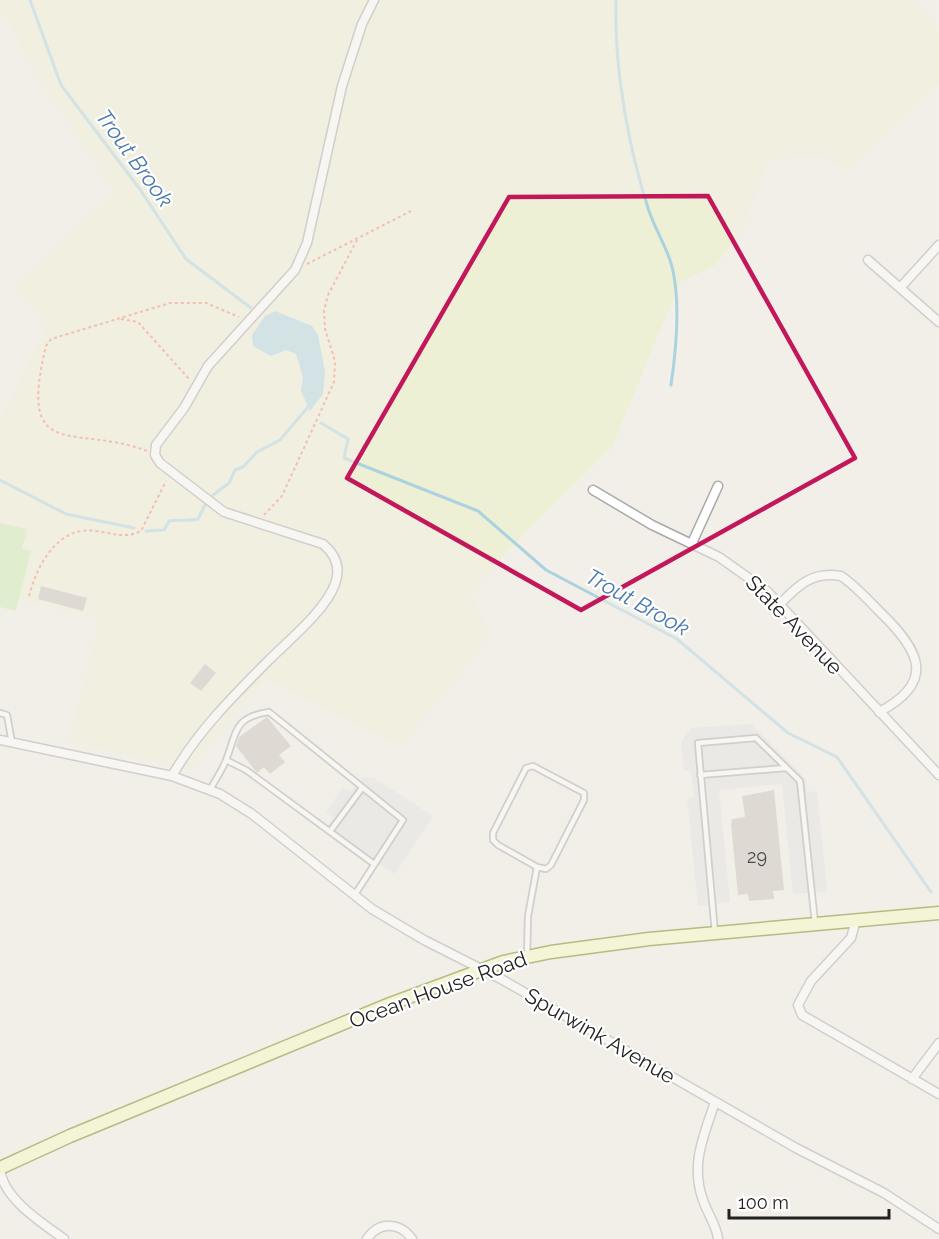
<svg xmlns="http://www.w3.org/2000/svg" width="939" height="1239" viewBox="0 0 939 1239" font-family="Raleway,sans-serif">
<rect width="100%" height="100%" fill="#f2efe9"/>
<!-- farmland -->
<path fill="#eef0d5" d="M0,0h913l26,32v50l-91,89 -30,-17 -49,6 -27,70 -26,35 -36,17 -68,165 -99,98 -41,49 18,41 -89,111 -135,-67 -78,91 -119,-29 31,-122 -79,-19 -21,-1v-177l47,-97 -32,-38 100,-94 -72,-109 -43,-77z"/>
<!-- grass -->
<path fill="#cdebb0" d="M0,523l27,6 -5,20 9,2 -15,60 -16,-4z"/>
<!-- parking -->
<path fill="#e2e2e2" d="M751,724l55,55 1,13 10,-1 10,100 -34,3 -11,-110 -63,6 11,112 -32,4 -11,-108 7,-1 -3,-26h-7l-3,-29 10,-14z
M362,777l12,1 59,38 -38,58 -14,-9 -14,-4 -43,-30 9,-13 -7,-6 17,-25 8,5z"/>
<!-- water -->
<path fill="#aad3df" d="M275,311l37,15 6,9 7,37 -2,22 -13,17 -9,-20 2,-14 -7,-23 -10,-4 -15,6 -18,-10 -1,-11 13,-19z"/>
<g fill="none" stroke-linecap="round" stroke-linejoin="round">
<!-- stream -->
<path stroke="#aad3df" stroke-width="3" d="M30,0l31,85 78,103 47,71 65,49
M616,0c-2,68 12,147 33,211 7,21 20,39 24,60 7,33 3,80 -2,114
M321,423l27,16 -4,19 134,53 68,59 131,69 111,94 49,24 94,135
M0,480l66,34 68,14
M213,495l16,-12 6,-13 8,-3 14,-15 23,-12 28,-33
M146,531l18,-1 5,-9c7,-2 17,1 29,-2l7,-14"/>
</g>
<!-- building -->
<path fill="#c7bfb8" d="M41,586l46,12 -4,13 -45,-12z
M205,664l11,9 -15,18 -11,-8z
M267,717l24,29 -12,9 6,7 -15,12 -6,-7 -7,6 -21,-27 3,-9z
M774,790l10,100 -11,1 1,8 -25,2 -1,-7 -10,1 -7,-71 1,-5 13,-2 -3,-21z"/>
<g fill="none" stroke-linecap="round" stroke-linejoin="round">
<!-- lane casing -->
<g stroke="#a9a9a9" stroke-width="8">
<path id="lane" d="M0,713l7,2 5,28
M226,760l20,10 128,94
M700,775l86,-7
M210,790c5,-10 12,-19 16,-30 11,-27 7,-43 43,-48l134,108 -49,76
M331,830l31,-42
M715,933l-17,-190 58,-5 44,43 15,142
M527,957l1,-41 9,-49 9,2 5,-4 33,-65v-7l-51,-27 -7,2 -33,65v7l5,5 39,22"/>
</g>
<!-- street casing -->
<g stroke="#a9a9a9" stroke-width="11">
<path id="street" d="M868,260l71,62
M900,288l39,-43
M593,490l59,35 67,32 48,34 172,184
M692,543l26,-57
M780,604c18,-19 33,-33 61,-28 15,10 28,25 41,38 38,37 54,68 -3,98
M0,740l172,36 48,18 32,20 120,95 52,31 77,39 295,169 88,45 55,36
M172,776c25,-44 61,-80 97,-116 20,-20 56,-49 66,-76 6,-16 1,-29 -12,-40l-99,-32 -64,-49 -5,-8 1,-10 28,-37 24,-42 87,-96 12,-27 35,-157 20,-62 12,-24
M856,920l-5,18 -40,43 -13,24 4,10 137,79
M912,1079l27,-36
M715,1102c-11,33 -25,63 -12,98 4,13 14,26 15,39
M0,1168c2,30 41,54 64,71
M367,1239c12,-18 33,-17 45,0"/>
</g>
<!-- secondary casing -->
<g stroke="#707d05" stroke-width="15">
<path id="secondary" d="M0,1168l70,-32 320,-132 113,-42 48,-10 98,-13 290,-26"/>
</g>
<!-- path -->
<path stroke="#fa8072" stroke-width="2" stroke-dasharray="3 3" stroke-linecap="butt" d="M307,264l104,-53
M121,319l17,3 51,57
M147,451c-73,-28 -130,14 -101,-105l5,-7 119,-36h36l33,14
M264,515l18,-19 52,-114 1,-21 -10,-32 -1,-18 4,-16 30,-57
M29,596c8,-31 29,-71 67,-65 16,2 29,8 45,0l25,-50"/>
<!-- lane -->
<use href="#lane" stroke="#fff" stroke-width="4.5"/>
<!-- street -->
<use href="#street" stroke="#fff" stroke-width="8"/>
<!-- secondary -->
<use href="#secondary" stroke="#f7fabf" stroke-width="12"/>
</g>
<!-- marked area -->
<path d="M0 0H939V1239H0ZM708,196l147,262 -274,152 -234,-132 162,-281z" fill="#f2efe9" fill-opacity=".55" fill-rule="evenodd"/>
<path fill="none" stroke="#c2185b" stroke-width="4.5" stroke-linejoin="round" d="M708,196l147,262 -274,152 -234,-132 162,-281z"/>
<g text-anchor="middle" stroke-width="4.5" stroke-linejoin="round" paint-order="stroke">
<!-- number labels -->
<g font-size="18" fill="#4b4948">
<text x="757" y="863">29</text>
</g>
<!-- street labels -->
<g font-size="21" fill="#222" stroke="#fff">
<text transform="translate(794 625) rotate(46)" y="7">State Avenue</text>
<text transform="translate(438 990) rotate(-20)" y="7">Ocean House Road</text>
<text transform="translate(600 1036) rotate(30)" y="7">Spurwink Avenue</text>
</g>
<!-- water labels -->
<g font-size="22" font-style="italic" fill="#4a7aab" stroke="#fff">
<text transform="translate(135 158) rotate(54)" y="8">Trout Brook</text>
<text transform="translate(638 602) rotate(29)" y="8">Trout Brook</text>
</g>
</g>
<!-- scale -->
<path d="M729 1209v9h160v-9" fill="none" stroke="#222222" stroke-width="3"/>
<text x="738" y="1209" font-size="18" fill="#222222" stroke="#ffffff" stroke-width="4.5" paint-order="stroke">100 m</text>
</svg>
